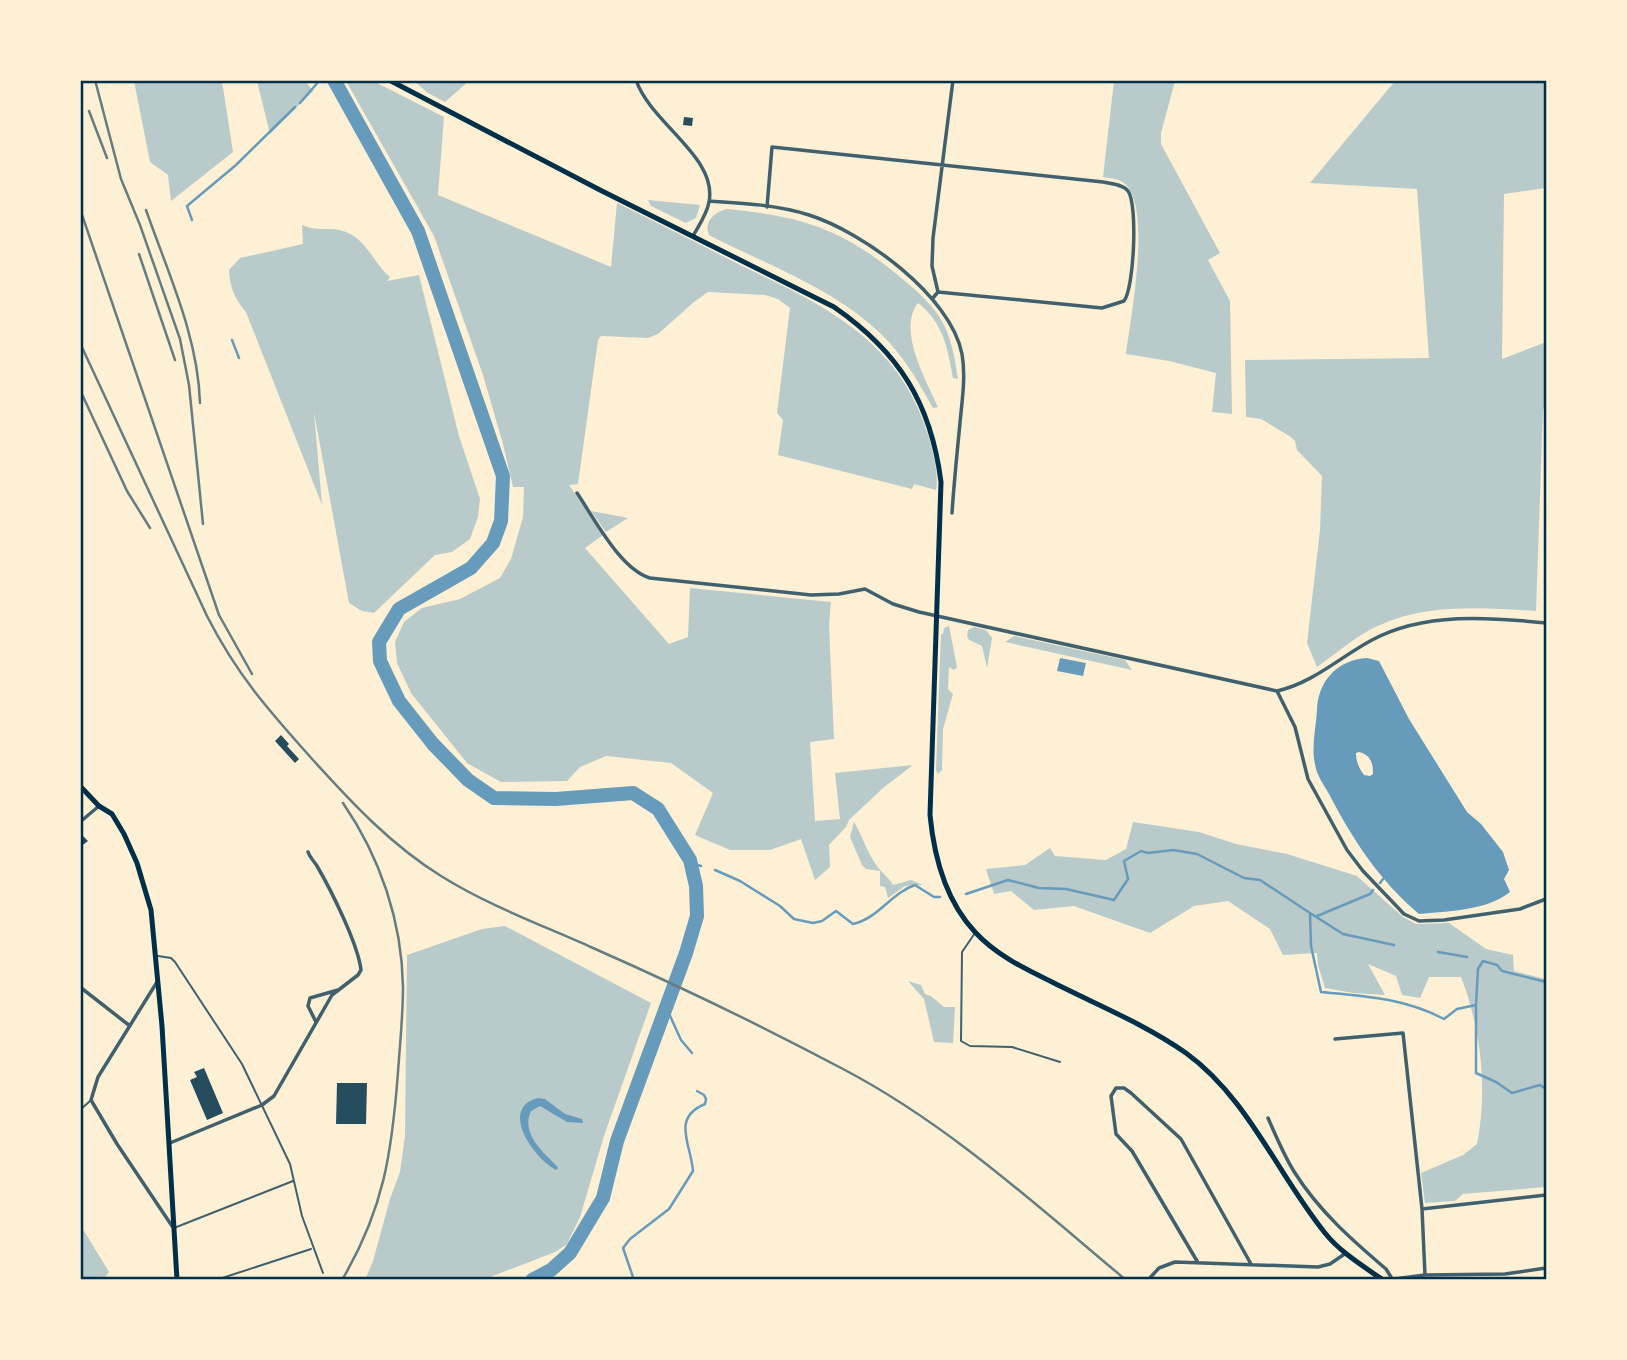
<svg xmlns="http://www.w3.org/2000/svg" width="1627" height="1360" viewBox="0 0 1627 1360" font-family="Cabin,sans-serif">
<rect width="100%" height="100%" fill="#fdf0d5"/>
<!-- green -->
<path fill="#b9caca" d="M134,81h88l11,71 -62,49 -3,-26 -18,-13z
M257,81h48l8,10 -43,43z
M346,81h27l71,36 -6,78 173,72 6,-64c41,20 82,41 123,62 85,41 160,75 189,173 4,15 10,38 7,52l-22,-6 -2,5 -134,-34 5,-35 -6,-7 13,-105 -12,-9 -13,-4 -57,-3 -14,10 -36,32 -10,4 -47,-2 -3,4 -20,144 -9,1 34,50 -18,13 84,96 19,-7 2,-49 141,14 -2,23 5,114 -24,3 5,79 25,-2 -5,-46 78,-8 -30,23 -34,32 -3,7 -17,18 1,22 -15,13 -14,-41 -31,11h-40l-35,-15 18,-42 -42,-30 -65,-7 -26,11 -13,14 -66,1 -34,-19 -56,-70 -14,-30 -2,-21 9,-20 18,-14 38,-9 40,-21 11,-19 12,-42 1,-30h-11l-10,-43 -20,-69 -49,-139z
M414,81h55l-24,21 -17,-9z
M1114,81h61l-14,52v11l59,109 -12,7 22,41 2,113 -20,-2 4,-39 -47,-12 -43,-7c4,-34 27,-148 -2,-171 -5,-4 -14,-5 -21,-6z
M1395,81h151v107l-42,6 -2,165 44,-17v66l-3,1 -7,202c-51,-3 -108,-8 -156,14 -22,9 -43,28 -63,42l-10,-24 13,-113 2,-54 -25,-26 -2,-9 -4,-4 -30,-18 -15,-2 -1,-57 184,-2 -12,-169 -107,-6z
M648,200l52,5 -4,13 -10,5 -35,-17z
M727,209c74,7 114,19 172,67 17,14 37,31 46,51 8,17 10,35 13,52l-5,-1c-5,-29 -10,-56 -35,-75 -21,27 8,77 20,104l-5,1c-15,-27 -30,-53 -52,-74 -48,-46 -114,-69 -172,-99 -6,-14 6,-23 18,-26z
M302,225c14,7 30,1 44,7 21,8 28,32 44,45l-3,4 32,-6 40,161 21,63 -2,18 -8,22 -18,13 -17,3 -61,58 -12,-2 -13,-8 -35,-191 8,93 -76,-193c-11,-13 -16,-24 -17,-42l11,-12 63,-14z
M591,511l37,7 -22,14z
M949,626l8,41 -3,3 -5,-3 -1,22 5,5 -10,35 -1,41 -4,4 -2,-4 5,-136h2l1,-6z
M974,627l12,3 6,8 -5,30 -5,-22 -13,-6 -2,-4 1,-6z
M1014,636l111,24 7,10 -127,-28z
M854,822c8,13 12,28 21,41 5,9 13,13 18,22l18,-5 12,5 -18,1 -17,12 -3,-11 -5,-1v-15l-14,-2 -4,-4 -12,-28z
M1133,822l66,10 37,12 51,10 70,22 46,41 13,7 33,-1 37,26 27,6 1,16 31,8 1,-5v213l-83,7 -8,7 -30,2 -4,-30 42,-18 14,-11c11,-54 4,-116 -16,-167h-32l-9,21 -18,-3 -6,-19 -28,-12 17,31 -32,-2 -28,-5 -7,-23 -1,-12 -34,2 -13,-26 -42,-28 -34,5 -44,27 -76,-27 -40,4 -23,-19 -17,3 -8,-25 39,-4 25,-17 5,8 51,4 20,-11z
M505,926l146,77 -47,133 -24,81 -13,27 -12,8 -70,27 -120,1 8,-19 17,-62 10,-27 5,-36 2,-181 75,-26z
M908,981l13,4 4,9 6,2 13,11h11l-2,36 -19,-1 -10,-43z
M81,1226l28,46 -5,7h-23z"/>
<!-- water -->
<path fill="#669bbc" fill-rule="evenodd" d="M1060,658l26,5 -3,13 -26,-5z
M1367,658l12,3 30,58 58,93 14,12 22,28 6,18 -5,9 6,13c-23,19 -63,19 -91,22 -40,-34 -66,-74 -90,-120 -5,-9 -13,-20 -14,-30 -4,-17 1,-36 2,-54 1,-29 20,-50 50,-52zM1359,752c12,3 14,11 14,22l-3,2 -6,-1c-5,-7 -8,-13 -8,-22z
M538,1098l7,1 20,15 17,5 1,4 -16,-1 -27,-16 -9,5c-10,21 10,40 24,53l3,4 -2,2c-22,-11 -58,-62 -18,-72z"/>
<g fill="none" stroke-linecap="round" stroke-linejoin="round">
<!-- stream -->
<path stroke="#669bbc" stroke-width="2.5" d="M300,103l20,-23
M192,220l-5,-14 49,-41 59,-58
M232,340l7,18
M691,863l10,3
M715,870l25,11 40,25 14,13 19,4 9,-2 14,-10 17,13c26,-6 38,-31 62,-39l19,12h6
M1380,883l3,-4
M966,894l42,-14 31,8 27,1 48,11 14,-21 -4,-18 17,-10 7,2 25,-3 24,4 47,24 16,2 50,33 1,33 10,46c44,4 83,6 123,27l13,-10 19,-4v68l20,9 16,11 28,-8 6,4
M1310,913l33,21 51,11
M1317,916l53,-22 3,-4
M1438,952l29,5
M1476,1005l2,-36 5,-8 14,4 5,6 44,11
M666,1007l15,33 11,13
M634,1280l-11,-32 7,-9 39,-30 24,-38c-2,-27 -22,-53 12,-67l1,-5 -2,-4 -7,-4"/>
<!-- river -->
<path stroke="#669bbc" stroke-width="14" d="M334,80l84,151 85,245 -2,45 -8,22 -22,25 -72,41 -20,33 1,19 19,40 34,43 35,36 26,18 62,1 77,-6 25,16 32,51 6,26 1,30 -11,37 -69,188 -14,57 -33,55 -19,17 -19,10"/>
</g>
<!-- building -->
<path fill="#264d5e" d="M684,117l9,1 -1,8 -9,-1z
M281,735l8,9 -2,2 12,13 -4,4 -20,-22z
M80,833l8,8 -8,6z
M204,1068l19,45 -16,7 -17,-40 7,-3 -3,-5z
M337,1083h30l-1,41h-30z"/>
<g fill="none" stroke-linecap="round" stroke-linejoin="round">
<!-- service -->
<path stroke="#3f606c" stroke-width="2" d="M975,933l-13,19 -1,89 9,5 42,1 48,15
M158,956l13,2 4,4 67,102 48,100 12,52 21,57
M80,1110l10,-9
M174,1228l119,-47
M216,1280l95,-31"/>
<!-- minor -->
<path stroke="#3f606c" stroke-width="3.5" d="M636,80c15,44 82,77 73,122 -2,12 -10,23 -16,34
M709,201c33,2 69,4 100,14 54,17 142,81 153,139 4,23 0,46 -2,69 -3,30 -6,60 -8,90
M767,207l5,-60 331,35c8,2 20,2 25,9 10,13 6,98 -4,110l-22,7 -164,-16
M932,299l6,-7 -6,-26 1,-28 20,-158
M577,493c17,25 43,76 73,85l161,17 28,-1 26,-5 28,15 26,8 358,79c36,-8 63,-34 95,-51 52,-28 117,-23 174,-17
M1277,691l18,36 13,52 39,71 16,21 41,43 15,7 25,-1 76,-11 26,-10
M80,822l19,-16
M157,982l-59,95 -7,23 26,44 55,82
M80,987l50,39
M316,1022l-8,-16 2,-8 28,-8
M1335,1039l68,-6 19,176
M1268,1118c8,18 16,38 27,55 24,38 57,67 91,96l5,8
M170,1143l92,-38 12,-9 58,-101 26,-20 3,-5c-3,-26 -30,-80 -44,-104 -3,-5 -7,-8 -9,-14
M1197,1261l-65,-110 -16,-17 -5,-38 5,-8h8l7,5 50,46 70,125
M1425,1275l-3,-66 124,-14
M1148,1280l11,-12 16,-6 143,5 12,-3 16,-11
M1386,1280l39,-5 80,-1 41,-6"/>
<!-- secondary -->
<path stroke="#003049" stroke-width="5" d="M80,786l19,20 13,8 12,20 13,29 14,47 11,116 15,254"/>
<!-- primary -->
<path stroke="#003049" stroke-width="5" d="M389,80l211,110 234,117c65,45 97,96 107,175l-11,333c4,42 15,85 45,117 20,22 48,36 75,49 45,23 95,43 136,72 62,45 92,122 139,180 15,19 38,33 58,47"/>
<!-- rail -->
<path stroke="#657d81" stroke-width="2.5" d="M95,80l26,99 19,46 40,114 9,46 14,139
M89,111l18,47
M80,209l139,406 33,59
M146,210c22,63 52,126 54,193
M139,254l36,106
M80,343l127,273c30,59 62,95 106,144 39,43 78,85 128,116 48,30 101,49 152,72 84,37 169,78 250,121 105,55 193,136 283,211
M80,390l47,101 23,37
M342,1280c42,-71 50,-128 56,-208 2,-28 5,-57 5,-85 -1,-66 -23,-130 -60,-184"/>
</g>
<!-- border -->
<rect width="1627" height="1360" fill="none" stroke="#fdf0d5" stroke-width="164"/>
<rect x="82" y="82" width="1463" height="1196" fill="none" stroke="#003049" stroke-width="2.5"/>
</svg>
